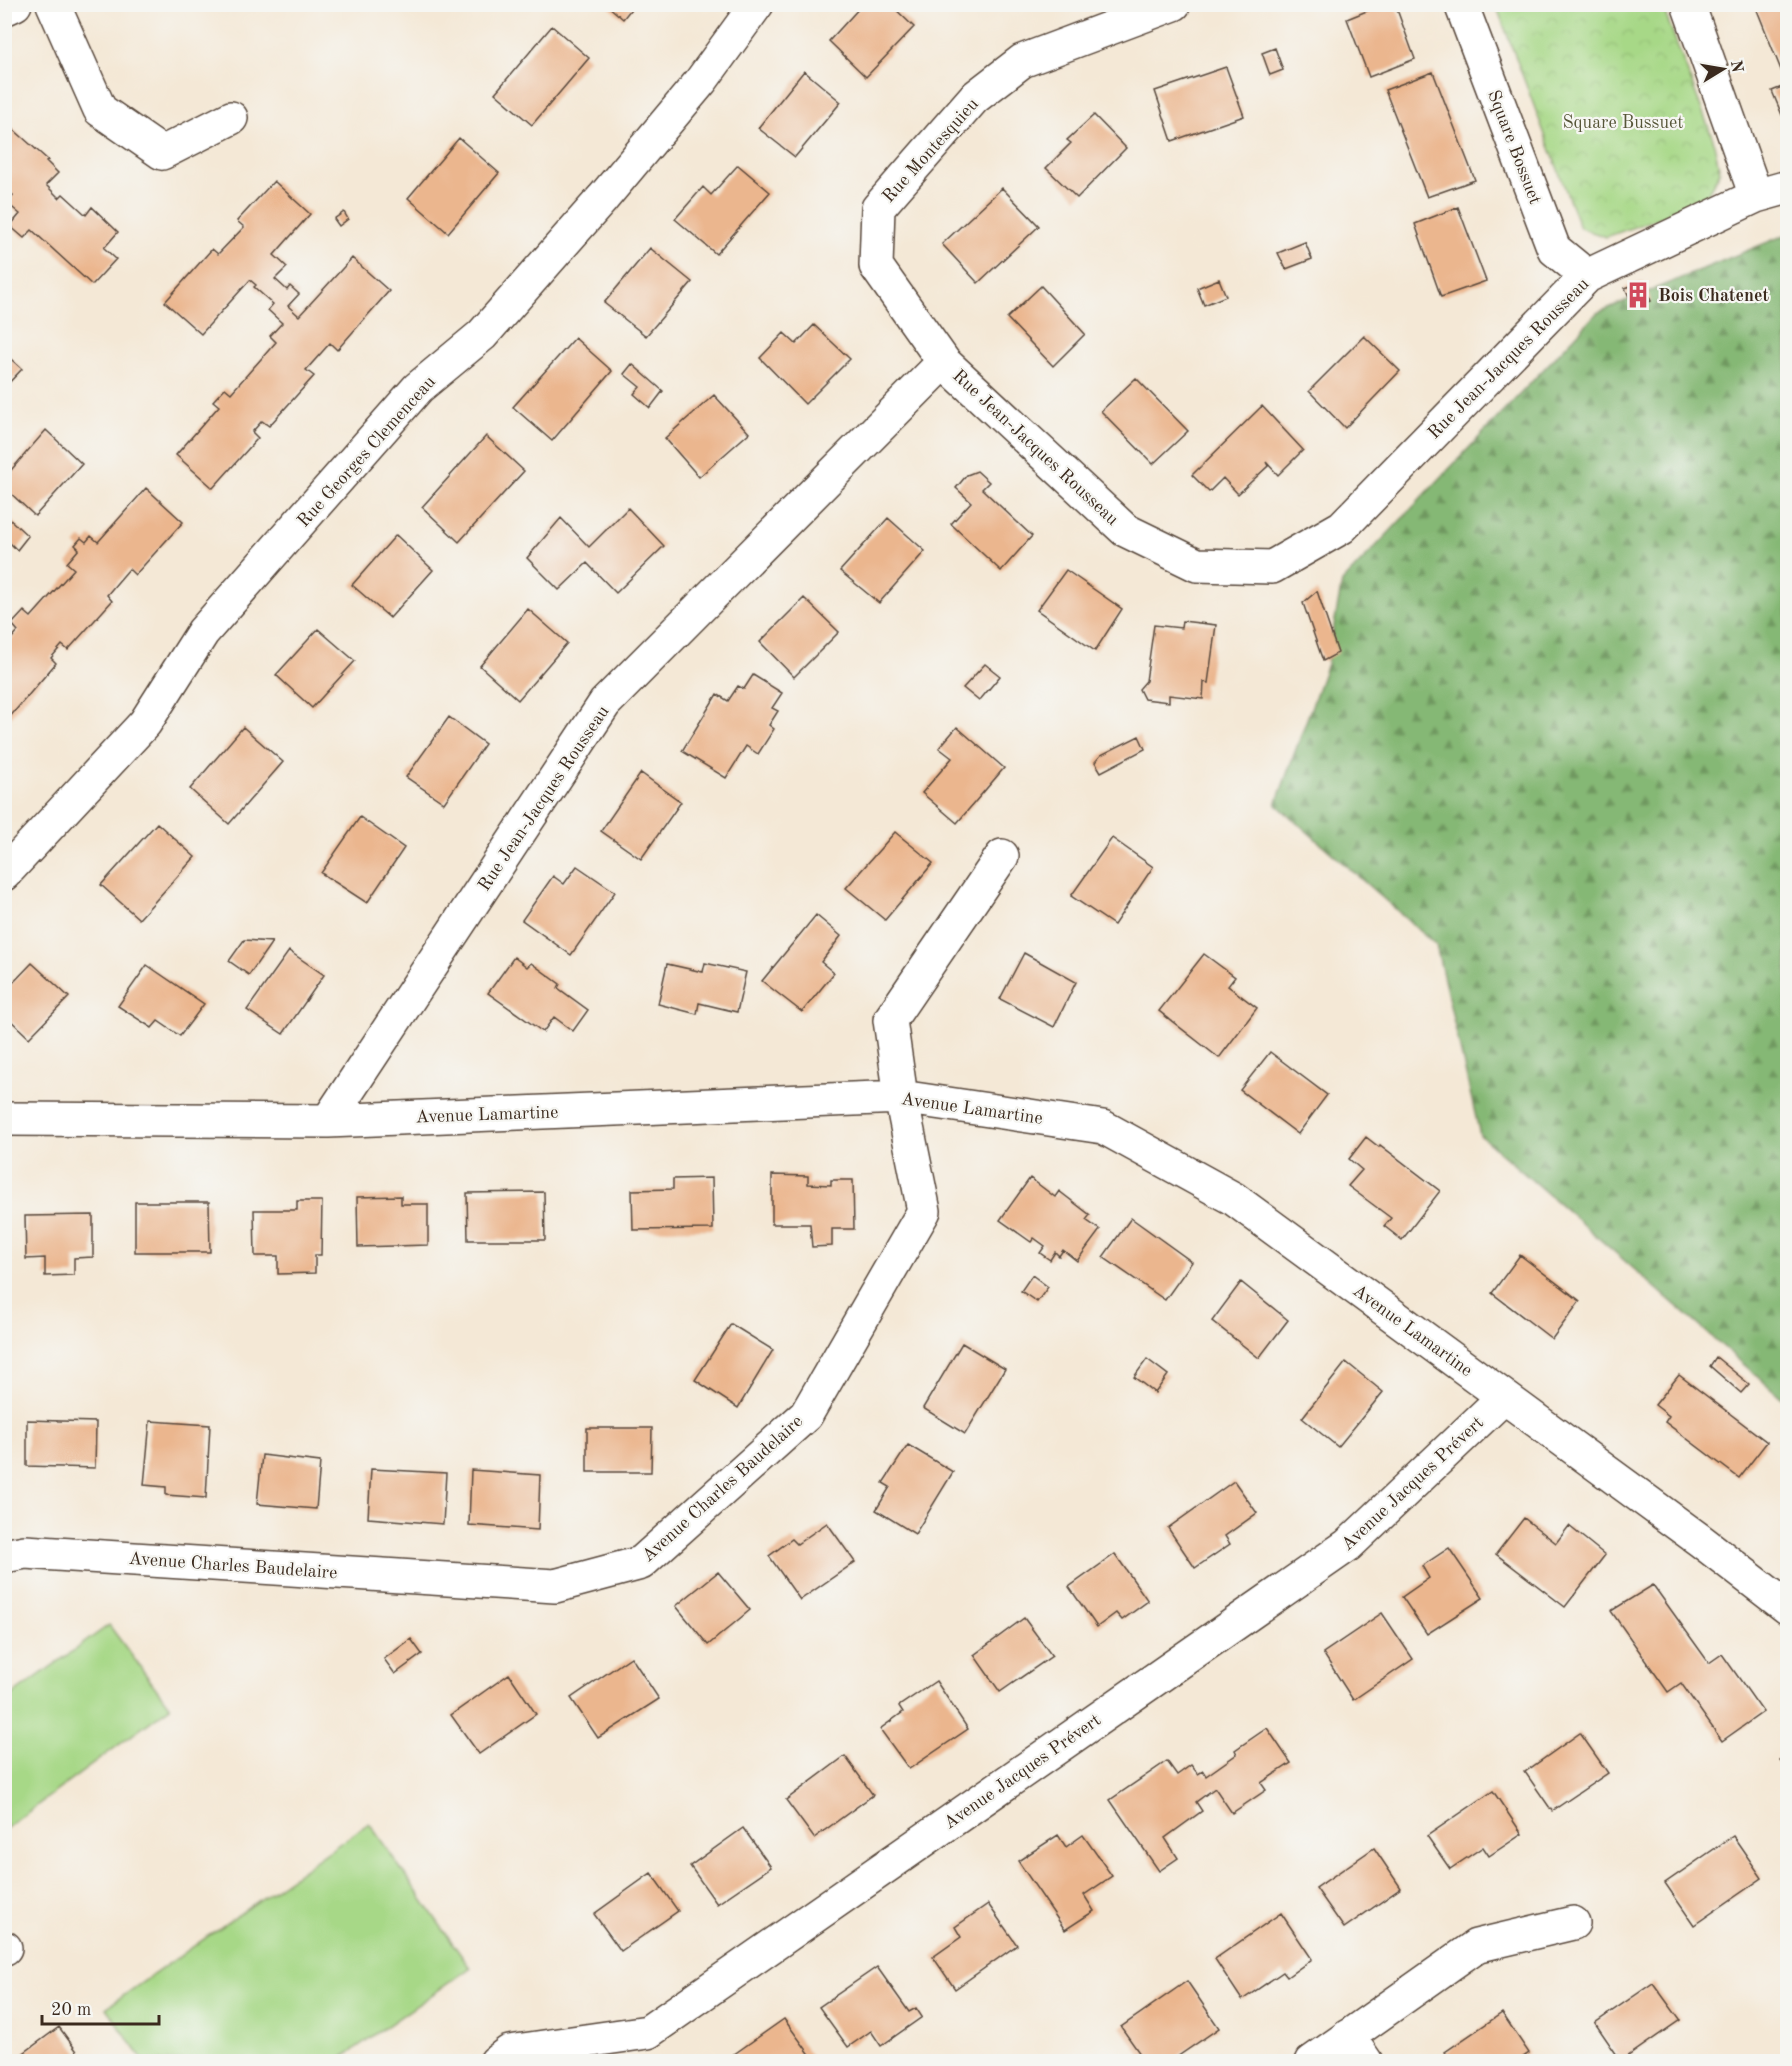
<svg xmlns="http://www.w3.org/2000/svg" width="1792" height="2066" viewBox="0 0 1792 2066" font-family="'Old Standard TT',serif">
<defs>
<pattern id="forest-firs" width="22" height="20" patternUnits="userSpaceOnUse" patternTransform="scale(1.5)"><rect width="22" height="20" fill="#85b874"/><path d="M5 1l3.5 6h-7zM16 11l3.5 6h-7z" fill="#6e965f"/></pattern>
<pattern id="park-crowns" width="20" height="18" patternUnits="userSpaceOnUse" patternTransform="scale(1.5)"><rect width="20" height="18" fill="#a7d887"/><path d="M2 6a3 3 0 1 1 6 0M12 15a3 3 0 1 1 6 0" fill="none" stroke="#91ba74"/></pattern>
</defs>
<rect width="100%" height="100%" fill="#f6f6f2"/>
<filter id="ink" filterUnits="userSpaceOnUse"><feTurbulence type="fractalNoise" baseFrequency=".0167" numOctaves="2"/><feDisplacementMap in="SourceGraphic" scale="12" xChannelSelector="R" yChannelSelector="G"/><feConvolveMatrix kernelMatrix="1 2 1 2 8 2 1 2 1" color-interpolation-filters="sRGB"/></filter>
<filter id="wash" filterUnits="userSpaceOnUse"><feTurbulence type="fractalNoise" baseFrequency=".008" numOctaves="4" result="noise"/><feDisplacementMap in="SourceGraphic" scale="24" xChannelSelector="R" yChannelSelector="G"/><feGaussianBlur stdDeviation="1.35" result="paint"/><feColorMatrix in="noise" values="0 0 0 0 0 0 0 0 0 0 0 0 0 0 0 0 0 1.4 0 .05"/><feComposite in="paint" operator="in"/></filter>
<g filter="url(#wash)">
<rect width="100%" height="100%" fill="#f4e8d6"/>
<!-- forest -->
<path fill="url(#forest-firs)" stroke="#607149" stroke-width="1.5" d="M1787,234v1168l-307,-267 -44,-190 -160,-141 51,-140 15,-82 255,-269z"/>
<!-- park -->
<path fill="url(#park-crowns)" stroke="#718152" stroke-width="1.5" d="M1496,5h166l51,134 7,33 -18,31 -96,34 -26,-9z"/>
<!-- pitch -->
<path fill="#a7d887" stroke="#718152" stroke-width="1.5" d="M109,1625l61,82 -165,122v-129z
M369,1823l101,145 -133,93h-193l-38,-53z"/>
<g id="blocks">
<!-- building -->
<path fill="#ebb68e" d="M606,4h29l-12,15z
M863,4h27l24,23 -48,50 -37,-36z
M1384,4h11l20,55 -46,18 -22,-58z
M1772,4h16v109l-6,2 -10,-24 15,-6 -30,-75z
M552,26l37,32 -57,67 -37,-32z
M1275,48l8,22 -13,5 -8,-22z
M1226,67l18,49 -72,25 -17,-50z
M804,71l37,31 -46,55 -37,-29z
M1433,72l42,108 -48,17 -42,-107z
M1094,115l32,33 -49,50 -31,-30 25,-25 -4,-3z
M4,121l44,39 -2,1 12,12 -12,12 13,13 4,-4 23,21 6,-8 26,25 -14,16 12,11 -24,26 -60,-55 -8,8 -14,-12 10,-12 -13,-11 6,-8 -9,-8z
M459,138l40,35 -51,60 -40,-35z
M738,165l32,27 -54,62 -41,-35 28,-32 8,8z
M274,181l36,33 -36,41 13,12 -12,12 12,11 3,-4 9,8 -11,12 11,10 53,-58 37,33 -52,59 -7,-7 -24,27 8,6 -45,50 -7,-5 -10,11 6,6 -45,50 -37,-33 43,-49 -6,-5 12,-13 6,5 45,-51 -6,-6 12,-13 -14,-13 5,-6 -19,-17 2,-2 -6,-5 -49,54 -36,-32 47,-53 6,5 26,-27 -7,-6z
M1002,188l37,38 -61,57 -36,-39z
M1458,207l28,74 -45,16 -26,-73z
M344,212l4,7 -9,7 -5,-7z
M1305,242l7,17 -26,10 -8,-16z
M650,248l42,34 -46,54 -42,-33z
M1219,279l7,17 -22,9 -7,-17z
M1643,282l8,19 -17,6 -9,-19z
M1041,286l44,48 -32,32 -46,-48z
M814,325l36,34 -45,45 -45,-46 24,-25 12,11z
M1364,336l36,35 -55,57 -36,-37z
M575,338l37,33 -60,70 -39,-34z
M4,353l18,16 -18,19z
M632,364l31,27 -13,17 -16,-14 6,-7 -16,-13z
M1136,378l52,53 -35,33 -52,-53z
M714,395l35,38 -50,44 -34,-39z
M1262,406l41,44 -25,25 -12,-13 2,4 -30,28 -15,-16 -14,14 -17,-17z
M46,430l36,34 -47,52 -30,-28v-11z
M486,436l38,35 -65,71 -37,-35z
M977,471l12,11 -7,7 50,47 -31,35 -50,-47 20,-22 -15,-14 11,-13z
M146,488l37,34 -48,53 -6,-6 -12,14 -10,12 5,6 -44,49 -6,-5 -11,13 5,5 -48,56 -4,-3v-69l14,-16 -6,-7 12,-13 7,6 43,-48 -7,-6 12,-14 -4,-4 6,-7 5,4 5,-6 7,6z
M628,508l36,38 -48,47 -29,-30 -28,27 -32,-32 34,-40 28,29z
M4,514l24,22 -11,14 -7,-7 -6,6z
M888,518l37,33 -46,52 -39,-32z
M396,535l37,35 -43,48 -38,-33z
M1066,570l56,39 -27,42 -58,-41z
M1317,591l21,62 -15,8 -20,-58z
M804,598l35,34 -45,45 -34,-35z
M528,609l39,34 -49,57 -38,-34z
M1182,621l34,4 -8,58 -4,-1 -1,17 -34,-4v7l-25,-3 -5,-10 7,-8 8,-56 27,3z
M318,629l37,32 -43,47 -36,-33z
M985,664l15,12 -21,25 -16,-13z
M753,675l29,18 -10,15 6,3 -9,14 5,4 -16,25 -12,-8 -20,32 -44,-27 35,-57 11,7 10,-15 6,3z
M449,717l36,27 -41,59 -38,-26z
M243,727l40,35 -54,62 -39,-35z
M957,727l47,41 -47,55 -35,-30 30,-35 -13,-10z
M1139,736l6,13 -44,23 -6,-10 6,-7z
M641,773l40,29 -40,57 -40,-28z
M360,817l44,31 -37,55 -46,-30z
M157,823l38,34 -56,62 -38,-34z
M895,832l38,31 -48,57 -39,-32z
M1112,838l41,29 -39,58 -43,-29z
M577,866l38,26 -44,63 -49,-35 31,-44 11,8z
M816,915l25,21 -20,26 13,11 -32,39 -40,-31z
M244,940l28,2 -23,33 -20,-14z
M289,951l35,24 -41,59 -36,-24z
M1024,953l52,29 -22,45 -54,-28z
M1204,954l31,23 -7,9 29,22 -38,50 -60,-47z
M514,957l13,10 4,-4 29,21 -2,4 30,22 -15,21 -19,-14 -11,15 -55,-39z
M32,963l37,34 -40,41 -25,-24v-22z
M705,963l41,9 -9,40 -38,-9 -2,11 -39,-10 9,-40 36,8z
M147,965l57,39 -24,32 -22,-15 -6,7 -34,-22z
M1270,1052l57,43 -29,39 -58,-44z
M1366,1137l13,10 1,-2 60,46 -38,49 -18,-14 7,-8 -43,-32 14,-16 -13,-11z
M772,1175l36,1v8l23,1v-5h22l1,49h-22v17l-20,1 -2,-23h-38z
M712,1178l1,51 -80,1 -1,-40 41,-1v-10z
M1030,1178l25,19 4,-6 31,24 -4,5 14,10 -23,31 -14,-11 -4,6 -4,-4 -5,8 -10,-7 5,-7 -11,-8 -3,4 -31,-22z
M544,1192l1,48h-77l-1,-47z
M401,1196v8h27v41l-70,2 -1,-50z
M297,1201h25l-1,54h-6v18l-37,1v-18h-23l-1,-46h43z
M135,1202h74l1,50h-75z
M93,1215v42l-19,1v17l-29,1v-18l-19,1 -1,-43z
M1131,1218l61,44 -27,38 -62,-43z
M1520,1255l60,46 -28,38 -60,-46z
M1032,1275l16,12 -11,15 -16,-11z
M1241,1282l47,38 -29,38 -47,-37z
M731,1324l42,26 -35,58 -43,-28z
M962,1343l43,26 -40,65 -42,-26z
M1716,1357l33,27 -8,9 -31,-27z
M1147,1359l21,16 -13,18 -21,-16z
M1346,1362l37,30 -45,55 -36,-29z
M1679,1375l88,67 -28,36 -74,-56 4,-6 -14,-11z
M27,1420l69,2 -1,46 -68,-2z
M150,1421l60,4 -4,73 -40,-3v-8l-22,-2z
M587,1428h65l-1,44h-64z
M908,1445l45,27 -38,62 -39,-24 14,-23 -7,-4z
M262,1455l58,7 -4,47 -59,-5z
M371,1469l75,4 -3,51 -75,-6z
M471,1470l69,5 -2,55 -69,-5z
M1234,1481l23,32 -32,23 5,8 -35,24 -27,-40z
M1524,1518l32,25 13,-17 36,29 -40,52 -69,-53z
M827,1523l28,39 -55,38 -31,-44 23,-17 5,5z
M1449,1548l34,50 -56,36 -25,-37 27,-19 -7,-12z
M1115,1554l33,47 -26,19 -6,-7 -19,14 -28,-40z
M718,1572l32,38 -42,35 -32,-39z
M1653,1585l56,78 13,-9 41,58 -41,29 -41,-58 -13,9 -57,-81z
M1382,1613l31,46 -60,41 -30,-47z
M1024,1618l28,38 -52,36 -26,-37z
M411,1639l11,15 -27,20 -11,-15z
M631,1657l28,42 -61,39 -27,-40z
M509,1674l27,40 -57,40 -28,-39z
M936,1681l32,48 -59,40 -29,-40 23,-17 -4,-6z
M1267,1728l24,35 -30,20 5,7 -34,23 -17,-25 -19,14 6,9 -37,27 13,20 -19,13 -49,-71 57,-39 10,14 14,-10 7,9 5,-3 3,5 31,-22 -2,-4z
M1580,1733l28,40 -56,38 -27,-39z
M1788,1755v16l-8,-11z
M845,1756l28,39 -59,43 -28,-38z
M1493,1791l29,43 -33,22 -6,-9 -33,22 -23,-33z
M743,1828l28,39 -54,37 -27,-38z
M1058,1835l8,12 17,-12 29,41 -28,19 10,16 -29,19 -47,-69z
M1733,1836l29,42 -68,47 -29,-42z
M1374,1848l27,40 -57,40 -28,-40z
M651,1873l27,38 -57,40 -27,-37z
M988,1904l29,41 -62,44 -22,-32 28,-20 -6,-10z
M1281,1913l31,46 -25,18 -4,-5 -41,28 -27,-41z
M877,1967l32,45 7,-4 6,9 -41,29 -10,-15 -23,16 -29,-40z
M1187,1981l32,47 -48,33h-26l-24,-34z
M1653,1983l27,37 -59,41 -26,-38z
M1502,2013l27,40 -12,8h-66l-6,-9z
M784,2019l30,41 -90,1 6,-4z
M59,2027l25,34h-65l-2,-3z"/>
</g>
</g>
<g filter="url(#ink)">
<use href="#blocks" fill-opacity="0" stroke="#57463a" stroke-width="1.5"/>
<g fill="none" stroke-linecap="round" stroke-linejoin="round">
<!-- minor casing -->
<g stroke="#57463a" stroke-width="36">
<path id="minor" d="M53,4l47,106 62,43 69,-35
M1461,4l93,245 33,27
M1688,4l68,192
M4,9l11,-5
M944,362l-68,-96 2,-58 96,-110 48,-37 152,-57
M4,1119l324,2 573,-24 202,30 131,72 467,342 87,67
M328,1121l277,-418 339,-341 181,168 72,35 75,2 70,-40 245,-251 169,-80 32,-9
M4,1556l21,-4 530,34 86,-23 165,-148 118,-204 -23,-114 -11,-77 112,-164
M4,1948h1
M1348,2036l18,26
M496,2062l13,-10 139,-20 700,-487 156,-148
M1312,2062l164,-116 97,-23"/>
</g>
<!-- tertiary casing -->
<g stroke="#57463a" stroke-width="36">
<path id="tertiary" d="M4,874l141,-151 58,-91 215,-244 64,-53 121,-137 98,-117 56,-77"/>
</g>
<!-- minor -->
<use href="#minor" stroke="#fff" stroke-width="33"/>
<!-- tertiary -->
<use href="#tertiary" stroke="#fff" stroke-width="33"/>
</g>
</g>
<!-- icons -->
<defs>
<g id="building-bare" transform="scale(2.07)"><path d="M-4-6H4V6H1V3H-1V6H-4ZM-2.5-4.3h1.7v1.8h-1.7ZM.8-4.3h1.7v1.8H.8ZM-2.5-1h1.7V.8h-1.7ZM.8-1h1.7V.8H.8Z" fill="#d1495b" stroke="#f6f6f2" stroke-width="2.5" paint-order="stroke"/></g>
</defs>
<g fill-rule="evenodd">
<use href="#building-bare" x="1638" y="295"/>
</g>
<g text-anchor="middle" stroke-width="4.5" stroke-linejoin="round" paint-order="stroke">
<!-- park labels -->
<g font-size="18" fill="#565638" stroke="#f6f6f2">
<text x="1623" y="128">Square Bussuet</text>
</g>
<!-- street labels -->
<g font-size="18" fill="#3b2a1e" stroke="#f6f6f2">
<text transform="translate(1515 147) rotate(69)" y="6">Square Bossuet</text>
<text transform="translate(930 150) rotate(-48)" y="6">Rue Montesquieu</text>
<text transform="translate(1508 358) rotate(-45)" y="6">Rue Jean-Jacques Rousseau</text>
<text transform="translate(1036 447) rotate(43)" y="6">Rue Jean-Jacques Rousseau</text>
<text transform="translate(366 451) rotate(-48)" y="6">Rue Georges Clemenceau</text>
<text transform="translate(543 798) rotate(-56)" y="6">Rue Jean-Jacques Rousseau</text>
<text transform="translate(972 1108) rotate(8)" y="6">Avenue Lamartine</text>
<text transform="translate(487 1114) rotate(-2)" y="6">Avenue Lamartine</text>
<text transform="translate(1413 1330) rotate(36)" y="6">Avenue Lamartine</text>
<text transform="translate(1412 1483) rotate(-43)" y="6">Avenue Jacques Prévert</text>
<text transform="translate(722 1488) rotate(-42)" y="6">Avenue Charles Baudelaire</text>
<text transform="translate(233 1565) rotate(4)" y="6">Avenue Charles Baudelaire</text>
<text transform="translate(1022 1771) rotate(-35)" y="6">Avenue Jacques Prévert</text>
</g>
<!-- poi labels -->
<g font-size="18" font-weight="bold" fill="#3b2a1e" stroke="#f6f6f2" text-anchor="start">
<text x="1658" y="301">Bois Chatenet</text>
</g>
</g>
<!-- margin -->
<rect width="1792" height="2066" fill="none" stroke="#f6f6f2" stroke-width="24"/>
<!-- north arrow -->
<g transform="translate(1723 69) rotate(79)" stroke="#f6f6f2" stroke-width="4.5" paint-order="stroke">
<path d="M0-4.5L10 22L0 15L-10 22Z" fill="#3b2a1e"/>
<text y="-9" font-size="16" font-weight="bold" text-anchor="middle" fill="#3b2a1e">N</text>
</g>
<!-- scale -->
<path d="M42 2015v9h117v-9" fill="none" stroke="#3b2a1e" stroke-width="3"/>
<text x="51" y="2015" font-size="18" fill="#3b2a1e" stroke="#f6f6f2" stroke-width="4.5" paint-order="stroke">20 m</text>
</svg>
